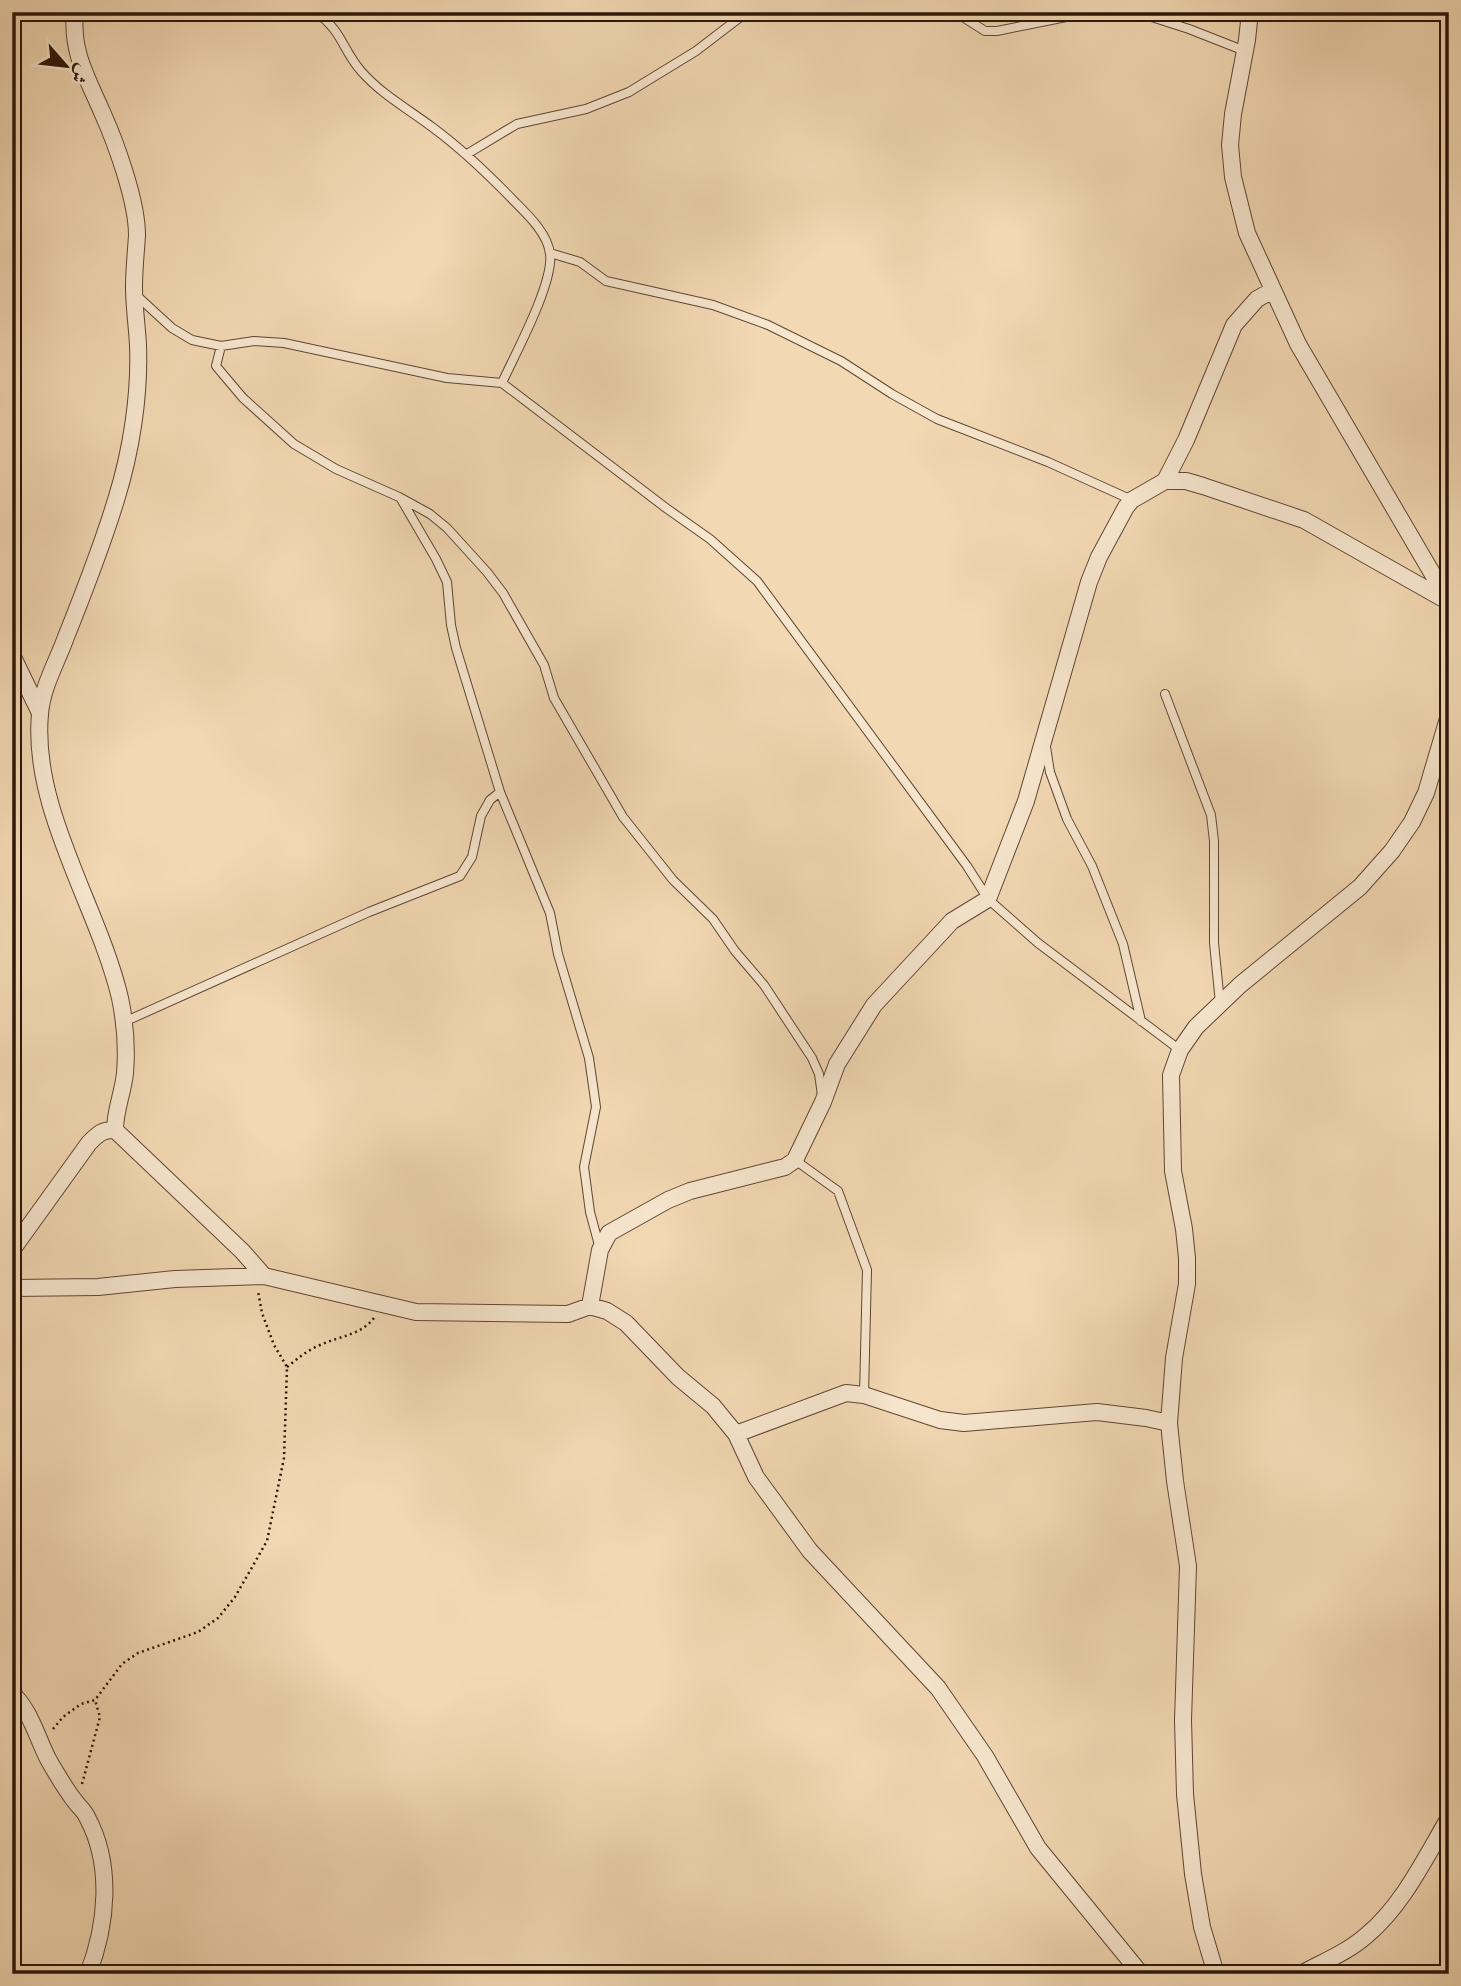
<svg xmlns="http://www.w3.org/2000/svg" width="1461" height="1986" viewBox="0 0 1461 1986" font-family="'Libre Bodoni',Amiri,serif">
<rect width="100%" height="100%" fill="#f2d8b3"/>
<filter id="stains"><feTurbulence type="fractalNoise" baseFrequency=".00286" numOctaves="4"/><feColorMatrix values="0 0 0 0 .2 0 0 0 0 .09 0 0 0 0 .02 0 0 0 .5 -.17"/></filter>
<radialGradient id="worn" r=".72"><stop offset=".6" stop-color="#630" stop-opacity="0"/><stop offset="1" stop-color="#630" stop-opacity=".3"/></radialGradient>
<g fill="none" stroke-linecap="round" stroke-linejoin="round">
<!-- lane casing -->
<g stroke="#5e4633" stroke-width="10">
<path id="lane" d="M316,12c27,20 26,37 45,59 20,23 47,38 71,56 30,22 57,48 83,75 13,13 33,32 35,52 4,29 -35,100 -48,129
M955,12l30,19h12l94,-19
M1136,12l53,17 56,22
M467,154l50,-30 69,-15 43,-17 67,-41 51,-39
M550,253l30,9 26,19 107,24 55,20 73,36 51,33 45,25 111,43 84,38
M136,295l36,33 20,12 29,6 33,-5 30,2 163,35 55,5 164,125 44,31 47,42 210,285 21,33 50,44 142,107
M221,346l-5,20 27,32 51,46 42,25 63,28 31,17 17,14 40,44 16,21 41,72 10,33 69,119 50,63 40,39 22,32 29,34 48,73 7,16 3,21
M401,499l35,60 11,23 4,43 5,23 44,144 50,121 8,41 31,104 7,49 -12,60 6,45 10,37
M1165,694l46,121 3,26v102l6,60
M1046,747l4,25 17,47 25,47 31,78 18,77
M124,1022l245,-110 91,-36 12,-19 9,-41 9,-16 10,-8
M795,1160l43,31 29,79 -3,125"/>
</g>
<!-- street casing -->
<g stroke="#5e4633" stroke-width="18">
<path id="street" d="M75,12c-4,40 12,65 27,100 14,31 35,89 35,123 -1,17 -3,34 -3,52 0,19 3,39 4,58 2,51 -7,107 -22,155 -14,46 -32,92 -50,137 -9,25 -24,50 -26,77 -9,95 59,194 80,284 5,24 7,51 5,75 -2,20 -10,37 -10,57
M1250,12l-3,28 -14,74 -3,31 3,32 14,56 51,111 151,258
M1165,481h21l17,5 101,34 145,82
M12,655l28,58
M12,1250l77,-107c9,-9 14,-14 26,-13l127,121 22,25 152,36 152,2 22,-8 17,5 19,12 52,54 35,29 23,28 20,43 54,74 128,137 47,68 53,92 103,126
M12,1288l86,-1 77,-8 89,-3
M590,1306l10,-56 9,-17 59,-33 22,-9 95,-24 10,-7 28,-58 14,-38 37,-59 78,-84 36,-22 38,-98 63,-219 10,-25 27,-50 6,-7 33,-19 21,-41 48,-115 23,-26 16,-9
M736,1434l110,-41 18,2 76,25 24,3 133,-11 49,6 23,5
M12,1693c19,19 24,42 36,66 8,14 16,28 26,41 4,6 10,10 13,17 26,48 20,108 1,157
M1216,1974l-14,-47 -9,-53 -8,-80 -2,-74 5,-154 -13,-85 -6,-58 5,-65 13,-74v-26l-3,-29 -11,-58 -2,-96 9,-25 16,-23 44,-42 120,-98 32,-36 20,-29 14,-29 23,-78
M1301,1974c22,-12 47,-22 66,-39 36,-30 58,-77 82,-117"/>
</g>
<!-- path -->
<path stroke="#2d1608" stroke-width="2.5" stroke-dasharray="2 3.5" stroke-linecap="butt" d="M287,1367c11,-9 21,-17 33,-22 20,-9 41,-10 54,-27
M53,1729l10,-12 18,-13 14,-4 27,-36 16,-11 60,-21 20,-14 17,-21 32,-56 17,-83 3,-91 -13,-22 -12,-32 -4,-22
M82,1784l18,-67 -5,-17"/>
<!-- lane -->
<use href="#lane" stroke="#f7e6ce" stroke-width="8"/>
<!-- street -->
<use href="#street" stroke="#f7e6ce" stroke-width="16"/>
</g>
<!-- margin -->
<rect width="1461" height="1986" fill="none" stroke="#f2d8b3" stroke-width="42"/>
<rect x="14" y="14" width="1433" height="1958" fill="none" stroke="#2d1608" stroke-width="3.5"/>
<rect x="21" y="21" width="1419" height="1944" fill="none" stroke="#2d1608" stroke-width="2"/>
<!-- north arrow -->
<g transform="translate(66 66) rotate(118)" stroke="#f7e6ce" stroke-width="5" paint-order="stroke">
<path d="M0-5L12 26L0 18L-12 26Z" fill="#2d1608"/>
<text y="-10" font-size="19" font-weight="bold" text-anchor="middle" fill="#2d1608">ش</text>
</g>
<rect width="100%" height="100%" filter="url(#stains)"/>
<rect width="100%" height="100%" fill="url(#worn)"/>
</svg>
